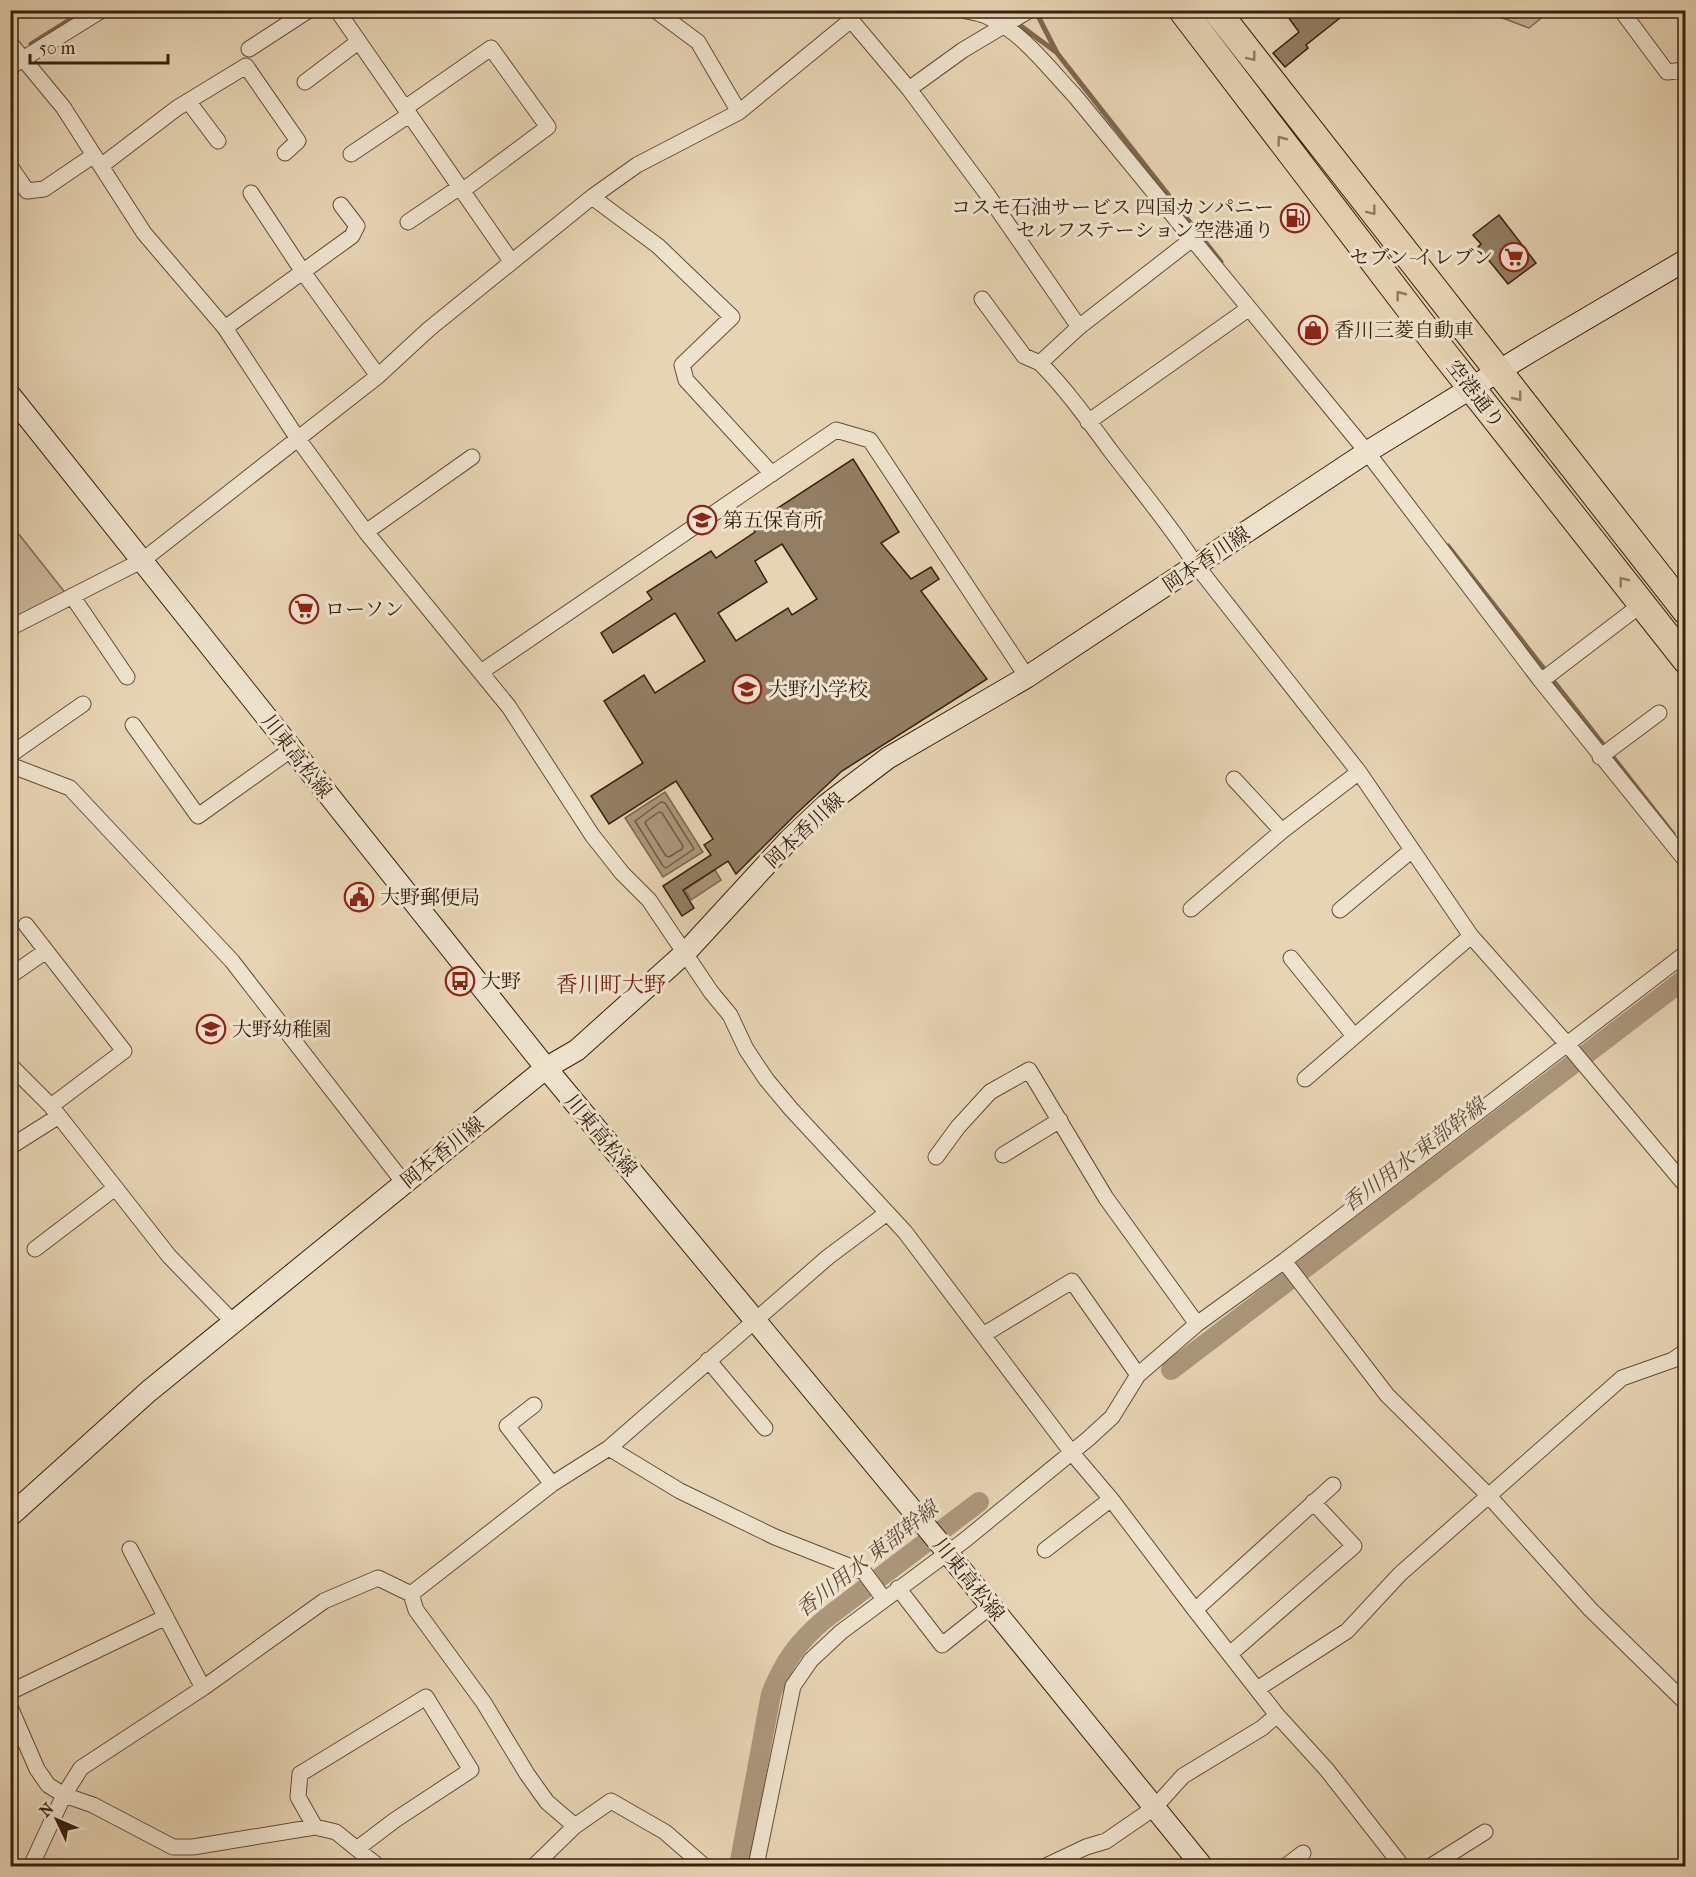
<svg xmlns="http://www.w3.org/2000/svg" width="1696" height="1877" viewBox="0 0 1696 1877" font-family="'IM FELL French Canon','Noto Serif JP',serif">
<rect width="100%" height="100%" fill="#e7d4b4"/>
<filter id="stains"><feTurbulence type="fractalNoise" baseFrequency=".00333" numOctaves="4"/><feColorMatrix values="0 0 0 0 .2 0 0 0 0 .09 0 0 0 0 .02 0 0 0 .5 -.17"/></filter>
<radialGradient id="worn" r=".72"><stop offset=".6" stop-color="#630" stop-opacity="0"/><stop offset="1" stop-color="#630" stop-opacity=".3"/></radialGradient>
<!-- green -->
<path fill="#c9b598" stroke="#806a53" stroke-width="1.5" d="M1484,11h66l-21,17z
M10,523l57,72 -57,28z"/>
<!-- water -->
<path fill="#ac977c" stroke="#7e6750" stroke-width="1.5" d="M665,792l38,60 -40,25 -38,-59z
M715,870l6,10 -30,20 -6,-10z"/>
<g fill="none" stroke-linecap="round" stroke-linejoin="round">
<!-- shore -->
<path stroke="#725c45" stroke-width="1.5" d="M661,802l4,1 29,46 -28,19 -3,-2 -28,-45z
M659,812l3,1 21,33 -1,3 -13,8 -3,-1 -21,-33 1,-2z"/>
<!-- stream -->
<path stroke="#7e6750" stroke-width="5" d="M997,10l5,2 54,40
M1035,10l22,43 164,209
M31,44l54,-34
M1448,546l225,288"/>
<!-- canal -->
<path stroke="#ac977c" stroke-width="20" d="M1171,1370l515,-392
M739,1866l32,-172c13,-33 27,-52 54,-75l154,-117"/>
</g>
<!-- building -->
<path fill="#937e64" stroke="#38200e" stroke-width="1.5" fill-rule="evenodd" d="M1283,10h67l-44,35 2,3 -23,19 -12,-14 26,-21z
M1499,215l37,48 -28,21 -30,-37 3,-3 -8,-9z
M853,459l46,73 -18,11 30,36 20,-12 8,12 -18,12 66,88 -145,92 -46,43 -60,60 -8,-13 -45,29 11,18 -12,8 -19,-30 48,-31 -7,-10 9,-6 -37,-58 -67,43 -18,-28 52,-33 -39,-62 40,-26 11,18 50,-32 -30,-48 -62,40 -12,-20 51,-34 -5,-7 64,-41 5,7 39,-26 -5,-9 13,-9 1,3zM782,544l35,55 -25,16 -4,-7 -52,33 -18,-28 49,-31 -12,-21z"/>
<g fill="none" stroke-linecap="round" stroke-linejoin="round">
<!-- street casing -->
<g stroke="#644d38" stroke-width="17">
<path id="street" d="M337,10l174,251
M655,10l43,32 41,70
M852,10l-1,10 58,69 78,105 92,133
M963,10c7,2 16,3 23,6 36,15 63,53 89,80l292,356 174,229 145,180
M1507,10h8
M1621,10l46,62 17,-2 2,3
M10,43l53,64 81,126 81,95 73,111 68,93 143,175 83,128 30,38 27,27 62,92 19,23 16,34 20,30 25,30 114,123 167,221 39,46 84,111 82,105 50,55 75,96
M249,49l60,-39
M10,67l92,-57
M305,82l53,-40
M909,89l54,-39 67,-40
M188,101l30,40
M405,108l86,-60 57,79 -86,64
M351,154l58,-39
M10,166l17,25 17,-2 50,-34
M101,166l76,-58 69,-42 52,75 -13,12
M251,193l52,79 75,104
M592,197l66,49 74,71 -50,48 4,15 86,94
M408,222l52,-35
M982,299l42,57 16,7 39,-36 112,-87
M225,328l127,-92 5,-10 -16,-21
M1040,363c26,26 48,57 70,87 29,38 60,75 86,115l163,207 112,164 96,108 119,142
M1088,422l160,-113
M366,532l106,-75
M72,596l55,81
M10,628l133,-68 235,-184 51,-47 163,-132 45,-32 102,-53 112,-92
M481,672l355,-242 34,10 157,237
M1541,681l101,-77
M133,725l65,91 94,-67
M10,755l73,-51
M1600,757l59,-44
M10,765l60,23 162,173 172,222
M1234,779l48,52
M1191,909l91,-78 77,-59
M1340,910l72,-60
M26,925l98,126 -73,55
M1291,958l63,78
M10,976l36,-25
M10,1065l41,41 118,150 64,66
M1305,1079l166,-143
M10,1147l49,-31
M1003,1155l57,-35
M936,1157l22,-30 32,-35 39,-22 77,128 91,126
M35,1249l80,-61
M1284,1261l103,134 101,100 102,114 96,94
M983,1335l89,-54 66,94
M708,1360l57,68
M534,1405l-27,21 45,58
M609,1448l71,43 95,46 89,35 20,27
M130,1549l73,139
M1045,1550l66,-51
M898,1588l44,57 49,-39
M411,1594l5,16 68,93 43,71 20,28 28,24
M1195,1610l138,-125
M1230,1654l124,-108 -41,-44
M1257,1689l90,-58 53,-57 222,-196 51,-18 13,-9
M10,1692l156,-75
M10,1707l27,62 11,16 16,10 29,10 80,42h20l122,-20 21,5 42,34
M315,1827l-17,-30 2,-23 126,-77 45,73 -76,50 -37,28
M31,1866l33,-71 17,-27 122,-80 121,-87 54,-23 33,16 141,-110 57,-36 219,-191 59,-44
M534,1866l41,-40 36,-25 54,31 39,34
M756,1866l37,-180 18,-26 30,-28 124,-92 123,-101 24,-22 26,-42 59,-51 87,-63 402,-308
M1046,1866l40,-19 20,-6 48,-33 29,-32 79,-48 15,-13
M1286,1866l17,-13
M1431,1866l54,-34"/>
</g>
<!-- secondary casing -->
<g stroke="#38200e" stroke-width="23">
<path id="secondary" d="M10,395l536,673 401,484 255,314
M10,1516l139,-125 397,-323 31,-18 109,-98 103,-112 37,-35 62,-47 139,-81 340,-225 166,-102 153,-90"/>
</g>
<!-- highway casing -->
<g stroke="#38200e" stroke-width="29">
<path id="highway" d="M1182,10l257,337 247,313
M1216,10l470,601"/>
</g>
<!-- street -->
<use href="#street" stroke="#efe3ce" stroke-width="15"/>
<!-- secondary -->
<use href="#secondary" stroke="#efe3ce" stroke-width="21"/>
<!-- highway -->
<use href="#highway" stroke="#e7d4b4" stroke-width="27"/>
</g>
<!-- one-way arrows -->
<defs><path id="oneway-chevron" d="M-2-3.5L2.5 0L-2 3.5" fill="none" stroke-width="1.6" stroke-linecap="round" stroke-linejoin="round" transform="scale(1.5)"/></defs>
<g stroke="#907a61">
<use href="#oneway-chevron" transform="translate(1252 57) rotate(52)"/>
<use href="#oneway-chevron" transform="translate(1281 140) rotate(-127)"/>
<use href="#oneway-chevron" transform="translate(1372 211) rotate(52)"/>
<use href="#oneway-chevron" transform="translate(1400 295) rotate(-127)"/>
<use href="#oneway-chevron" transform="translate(1518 397) rotate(51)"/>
<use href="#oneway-chevron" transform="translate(1623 581) rotate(-128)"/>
</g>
<!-- icons -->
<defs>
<g id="fuel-ring" transform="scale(1.5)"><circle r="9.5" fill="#efe3ce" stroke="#8f2418" stroke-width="1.5"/><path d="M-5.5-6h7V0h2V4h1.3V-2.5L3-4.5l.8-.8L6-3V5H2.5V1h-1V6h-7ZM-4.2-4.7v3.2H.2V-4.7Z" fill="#8f2418"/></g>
<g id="supermarket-ring" transform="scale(1.5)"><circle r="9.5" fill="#efe3ce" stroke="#8f2418" stroke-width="1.5"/><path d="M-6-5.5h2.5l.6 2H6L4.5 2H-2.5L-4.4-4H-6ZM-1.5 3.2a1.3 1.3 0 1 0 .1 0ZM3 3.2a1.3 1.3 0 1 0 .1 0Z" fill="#8f2418"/></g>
<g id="shop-ring" transform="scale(1.5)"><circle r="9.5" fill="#efe3ce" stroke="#8f2418" stroke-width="1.5"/><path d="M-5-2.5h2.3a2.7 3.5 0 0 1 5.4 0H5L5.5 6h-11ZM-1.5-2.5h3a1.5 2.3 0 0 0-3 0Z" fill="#8f2418"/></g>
<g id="school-ring" transform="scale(1.5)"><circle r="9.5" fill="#efe3ce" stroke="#8f2418" stroke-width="1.5"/><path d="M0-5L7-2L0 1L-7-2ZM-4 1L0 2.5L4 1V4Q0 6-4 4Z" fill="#8f2418"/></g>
<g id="civic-ring" transform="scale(1.5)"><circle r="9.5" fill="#efe3ce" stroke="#8f2418" stroke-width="1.5"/><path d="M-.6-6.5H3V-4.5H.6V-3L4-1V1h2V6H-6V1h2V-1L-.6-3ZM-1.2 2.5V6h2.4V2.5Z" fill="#8f2418"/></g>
<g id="bus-ring" transform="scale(1.5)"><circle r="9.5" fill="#efe3ce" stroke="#8f2418" stroke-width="1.5"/><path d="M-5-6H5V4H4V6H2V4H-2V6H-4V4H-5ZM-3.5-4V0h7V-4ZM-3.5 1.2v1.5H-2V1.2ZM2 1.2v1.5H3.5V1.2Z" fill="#8f2418"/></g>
</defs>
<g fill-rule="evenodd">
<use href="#fuel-ring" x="1295" y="218"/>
<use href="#supermarket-ring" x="1514" y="257"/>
<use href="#shop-ring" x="1313" y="330"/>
<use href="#school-ring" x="702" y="520"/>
<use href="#supermarket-ring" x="304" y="609"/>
<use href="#school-ring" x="747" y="689"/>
<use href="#civic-ring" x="359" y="897"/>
<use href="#bus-ring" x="460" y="981"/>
<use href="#school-ring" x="211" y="1029"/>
</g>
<g text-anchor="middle" stroke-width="6" stroke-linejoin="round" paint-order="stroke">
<!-- poi labels -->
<g font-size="20" fill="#38200e" stroke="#efe3ce" text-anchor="start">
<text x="1274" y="214" text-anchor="end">コスモ石油サービス 四国カンパニー<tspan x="1274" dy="23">セルフステーション空港通り</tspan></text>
<text x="1493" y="264" text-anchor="end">セブン-イレブン</text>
<text x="1334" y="337">香川三菱自動車</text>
<text x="723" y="527">第五保育所</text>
<text x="325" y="616">ローソン</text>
<text x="768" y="696">大野小学校</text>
<text x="380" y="904">大野郵便局</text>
<text x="481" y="988">大野</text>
<text x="232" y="1036">大野幼稚園</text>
</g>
<!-- street labels -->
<g font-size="20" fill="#38200e" stroke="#efe3ce">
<text transform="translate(1476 394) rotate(52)" y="7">空港通り</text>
<text transform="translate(1206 559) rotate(-34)" y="7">岡本香川線</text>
<text transform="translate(297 756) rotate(52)" y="7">川東高松線</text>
<text transform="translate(804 830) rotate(-43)" y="7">岡本香川線</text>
<text transform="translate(601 1135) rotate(50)" y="7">川東高松線</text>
<text transform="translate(442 1152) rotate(-39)" y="7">岡本香川線</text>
<text transform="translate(969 1579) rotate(51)" y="7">川東高松線</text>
</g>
<!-- water labels -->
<g font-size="21" font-style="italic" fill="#614a34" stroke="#efe3ce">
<text transform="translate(1414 1155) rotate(-37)" y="7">香川用水 東部幹線</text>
<text transform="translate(867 1559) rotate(-38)" y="7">香川用水 東部幹線</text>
</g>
<!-- quarter labels -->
<g font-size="22" fill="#7a1f14" stroke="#efe3ce">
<text x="611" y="992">香川町大野</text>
</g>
</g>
<!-- margin -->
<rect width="1696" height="1877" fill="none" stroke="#e7d4b4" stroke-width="36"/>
<rect x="12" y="12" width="1672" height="1853" fill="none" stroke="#38200e" stroke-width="3"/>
<rect x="18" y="18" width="1660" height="1841" fill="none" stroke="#38200e" stroke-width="1.5"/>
<!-- north arrow -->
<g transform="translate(57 1820) rotate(314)" stroke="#efe3ce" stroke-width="4.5" paint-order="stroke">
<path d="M0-4.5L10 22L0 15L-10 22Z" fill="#38200e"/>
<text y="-9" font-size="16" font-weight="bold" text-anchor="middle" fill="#38200e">N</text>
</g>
<!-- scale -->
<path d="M30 54v9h138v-9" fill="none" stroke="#38200e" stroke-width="3"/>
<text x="39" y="54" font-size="18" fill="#38200e" stroke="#efe3ce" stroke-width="4.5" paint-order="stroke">50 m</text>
<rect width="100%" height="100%" filter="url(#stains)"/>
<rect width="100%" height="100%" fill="url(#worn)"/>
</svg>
